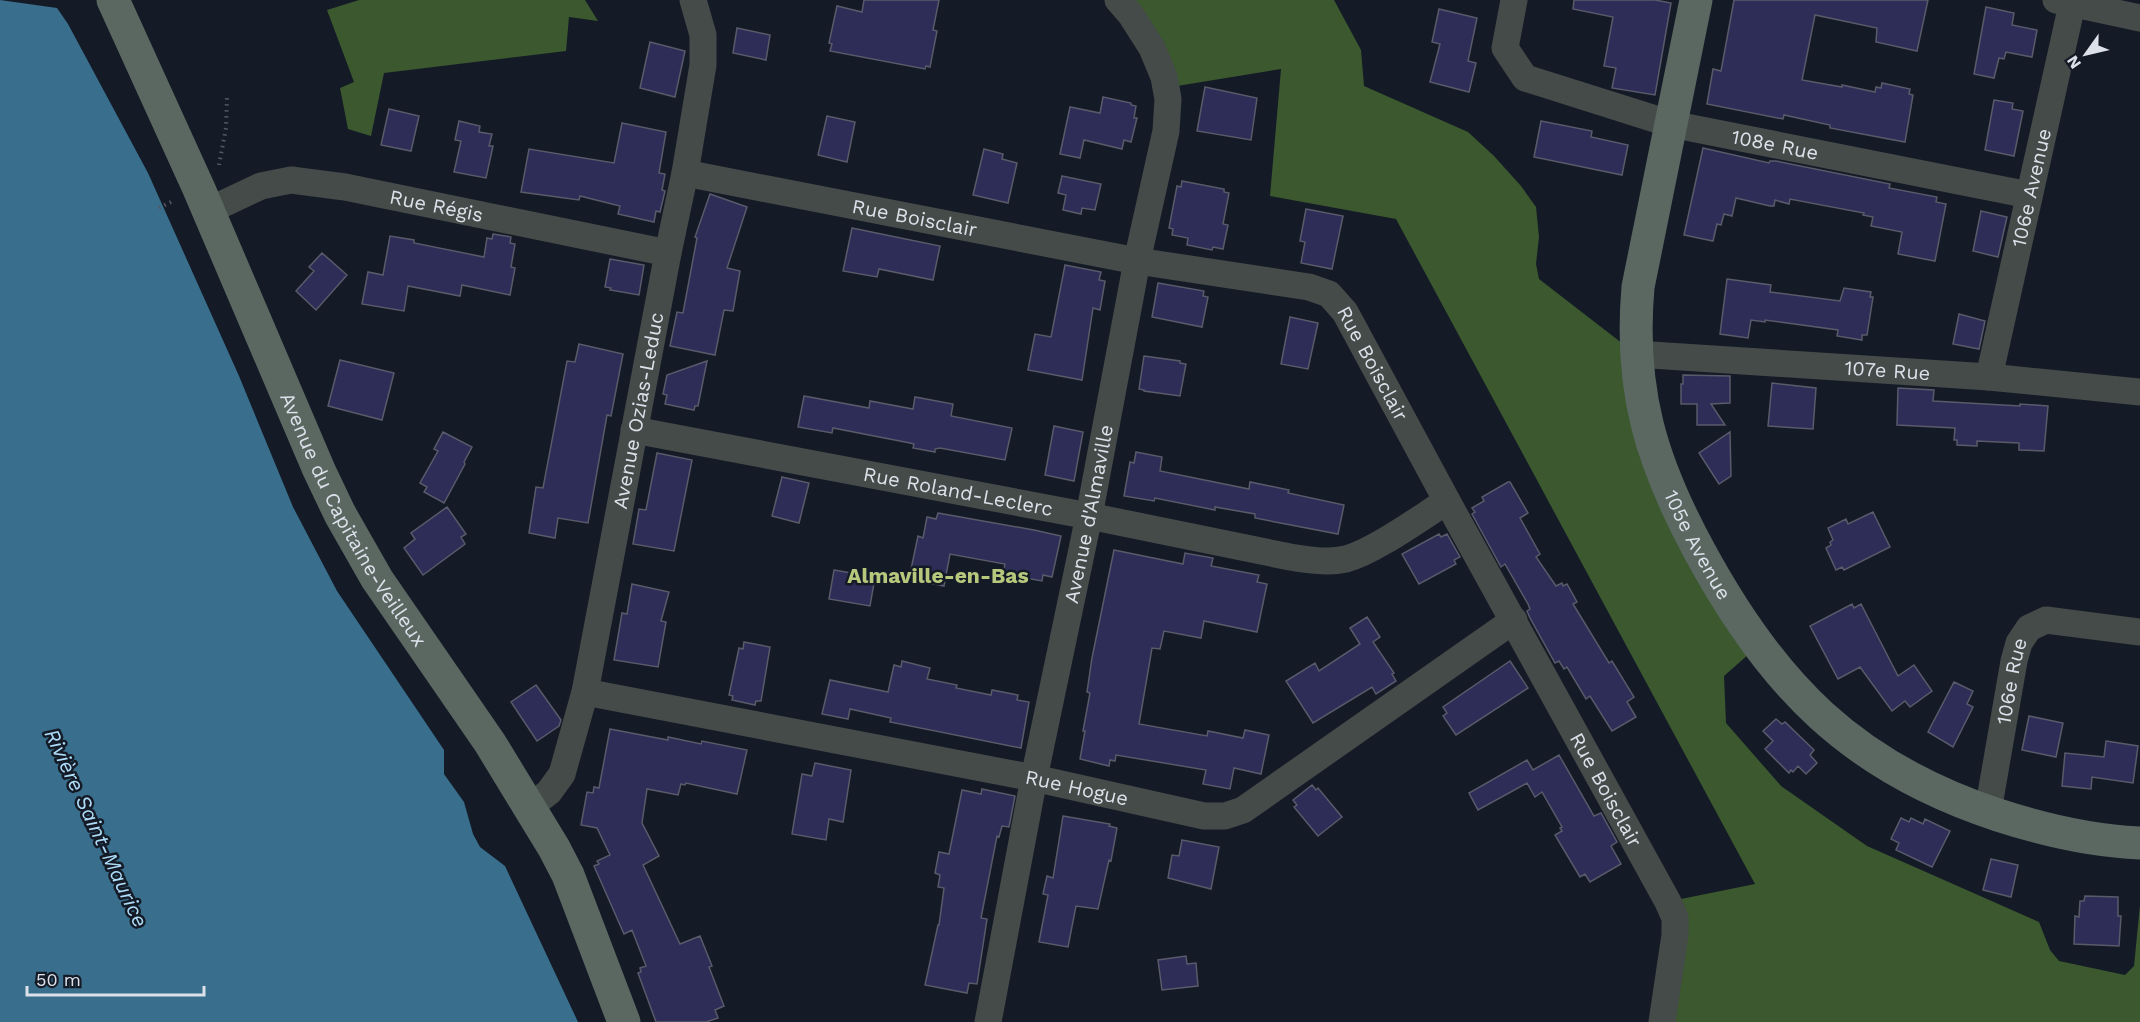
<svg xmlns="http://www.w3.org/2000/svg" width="2140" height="1022" viewBox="0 0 2140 1022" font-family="'Work Sans',sans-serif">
<rect width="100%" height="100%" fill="#141b27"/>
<!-- forest -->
<path fill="#3b582e" d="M359,0h226l13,21 -29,-4 -3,34 -182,22 -13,63 -23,-7 -8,-41 14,-6 -27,-72z
M1125,0h209l27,50 3,36 104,46 26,24 27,30 15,21 3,30 -3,27 3,15 97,75 3,33 119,259 -34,30 2,47 55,63 86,60 172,76 11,28 9,11 66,14 9,-9 6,-61v117h-467l8,-123 74,-15 -359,-665 -126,-23 11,-127 -110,18z"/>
<!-- water -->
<path fill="#396e8c" d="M0,0l57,8 11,16 80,149 91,203 54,131 44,84 107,159v24l20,28 9,32 7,13 25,19 73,156h-578z"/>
<!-- building -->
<path fill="#2d2d57" stroke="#595a6a" stroke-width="1.5" d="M864,0h75l-6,30 4,1 -7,36 -4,-1 -1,3 -95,-18 2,-7 -3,-1 8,-37 25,6z
M1574,0h81l16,3 -16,92 -43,-7 4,-20 -12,-2 9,-49 -40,-8z
M1734,0h194l-11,51 -41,-9 1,-14 -62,-13 -13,65 40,7v-2l33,7 1,-5 5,1 1,-5 28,6 -1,5 4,1 -8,47 -75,-14v-3l-46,-10 -1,4 -76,-15 6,-35 8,2z
M1986,7l28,6 -2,12 25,5 -5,27 -26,-5 -2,7 -5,-1 -5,20 -20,-4z
M1439,9l38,9 -9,43 8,2 -7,29 -39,-10 10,-38 -8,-2z
M737,28l33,7 -4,25 -33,-7z
M650,42l35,9 -10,46 -35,-9z
M1205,87l52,11 -6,42 -54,-9z
M1103,97l28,6v2l5,1 -2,12h3l-6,24 -7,-2 -2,9 -38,-9 -4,18 -20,-4 10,-47 30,6z
M1994,100l19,3 -1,6 11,2 -9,45 -29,-6z
M389,109l30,7 -8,35 -30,-6z
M827,116l28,6 -8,40 -29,-7z
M459,121l21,5 -1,6 13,2 -3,12h4l-7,32 -32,-6 7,-31 -6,-1z
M1541,121l51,10 -1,6 37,8 -6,30 -88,-18z
M622,123l44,9 -7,41 6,1 -3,16 3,1 -5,21 -4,-1 -2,11 -36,-8 2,-8 -40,-10 -1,4 -58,-8 8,-43 85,14z
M1703,148l66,15 1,-2h6l114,23 -1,4 48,9 -1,5 10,2 -11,57 -37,-7 4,-22 -31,-6 2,-9 -10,-2 1,-2 -74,-14 -1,5 -14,-4 -1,6h-4l-34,-8 -4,18 -8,-2 -3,11 -4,-1 -4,17 -29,-6z
M984,149l19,5 -1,5 15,4 -9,40 -35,-8z
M1062,176l39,8 -6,26 -13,-2 -1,6 -18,-4 3,-15 -8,-2z
M1182,181l42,8v3l5,1 -6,31 5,1 -5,24 -10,-2 -1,3 -25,-5 1,-7 -16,-3 1,-6 -4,-1 8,-42 4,1z
M710,194l37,13 -20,61 13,3 -7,40 -9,-1 -9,45 -45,-9 7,-34 6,1 14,-75 -2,-1z
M1306,209l37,7 -11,53 -31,-6 4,-21 -5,-1z
M1981,211l26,6 -9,40 -25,-6z
M852,228l88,18 -7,34 -54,-11 -2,8 -34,-6z
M493,234l18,3 -1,6 5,1 -4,23 4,1 -5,27 -48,-10 -2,11 -52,-10 -4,25 -42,-7 6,-32 15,3 7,-39 24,4v3l70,14 3,-19 5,1z
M322,253l25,22 -31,35 -20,-19 18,-20 -5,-4z
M610,259l34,6 -5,30 -29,-5 1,-2 -6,-1z
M1065,265l36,7 -2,8 6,1 -5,29 -7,-2 -11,72 -54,-10 7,-36 16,3z
M1727,279l44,6 -1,7 70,9 4,-13 27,4 -1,5h3l-6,38h-5v5l-25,-4 1,-6 -73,-10v2l-14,-2 -3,18 -28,-4z
M1158,283l46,8 -1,5 5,1 -6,30 -50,-10z
M1959,314l26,7 -6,28 -26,-5z
M1290,317l28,6 -10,46 -27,-5z
M579,344l44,10 -12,62 -4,-1 -19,108 -30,-5 -3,20 -26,-5 7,-46 7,1 24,-127 8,1z
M1144,356l36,5v2l6,1 -6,32 -36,-5v-1l-5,-1z
M340,360l54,13 -12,47 -54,-14z
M707,361l-9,45h-3l-1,4 -29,-6 2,-9 -4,-1 4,-19z
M1683,375l47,1v27l-19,1 14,21h-28v-21h-16v-20h2z
M1772,383l44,5 -3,41 -45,-3z
M1898,388l36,2 -1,11 87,5v-2l28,2 -4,45 -25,-1v-7l-42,-2v5l-20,-1v-5h-3l1,-12 -58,-3z
M804,396l65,12 1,-7 43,8 2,-12 38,7 -2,12 61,12 -7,32 -65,-12 -5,1v3l-22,-4 1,-4 -4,-1 -77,-15 -1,5 -34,-6z
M1054,426l29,6 -9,49 -29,-6z
M443,432l29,15 -8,15 1,2 -21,39 -20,-11 3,-5 -7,-4 18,-32 -4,-2z
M1730,432l1,44 -12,8 -20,-31z
M1136,452l26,5 -2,14 89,18 1,-7 39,8 -1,3 56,12 -6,29 -83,-16v-4l-40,-7v3l-60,-12 -1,3 -30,-5 6,-34 4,1z
M657,453l35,7 -18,91 -41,-7 6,-35 7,1z
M782,477l27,6 -10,40 -27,-7z
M1508,482h2l18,31 -8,5 20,36 -4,3 20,29 6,-3 1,3 4,-2 10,18 -4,2 36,59 3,-2 22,36 -7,5 9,15 -24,14 -22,-35 -4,3 -19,-32 -3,2 -5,-8 -4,2 -25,-45 -3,-7 3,-2 -2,-5 -23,-40 -4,3 -29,-53 3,-2 -3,-4 12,-7 -2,-4z
M447,507l19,27 -5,3 4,7 -42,31 -19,-27 11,-9 -4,-6z
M1873,512l17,35 -46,23 -2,-3 -6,3 -10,-22 5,-3 -1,-3 3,-2 -5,-12 18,-9 2,5z
M938,513l96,17 27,6 -9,41 -9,-2 -1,6 -39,-7 2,-10 -55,-10 -6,32 -35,-7 9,-43 5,2 4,-21 9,2z
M1439,534l2,3 6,-3 13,23 -6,3 2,4 -37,20 -17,-30z
M1114,550l69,14 2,-11 28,5 -2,8 48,9 -2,7 10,2 -10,48 -53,-11 -3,17 -37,-7 -4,18 -8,-1 -13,76 68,12 1,-5 35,7 2,-8 24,5 -8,39 -27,-6 -4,21 -27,-5 3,-14 -90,-15 -1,6 -5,-1 -1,6 -29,-7 5,-28h-2l7,-38 -3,-1 5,-34z
M834,570l41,7 -5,29 -41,-7z
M632,584l37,8 -8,29 5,1 -8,45 -44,-7 8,-47 5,1z
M1852,604l2,4 7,-4 37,72 16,-11 18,26 -22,16 -5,-6 -13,10 -32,-44 -22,12 -28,-53z
M1367,617l13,20 -7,5 21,31 -2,1 4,7 -20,13 -4,-7 -59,36 -27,-42 29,-18 4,8 41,-27 -10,-16z
M744,642l26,5 -9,54h-5l-1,4 -23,-5 1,-4 -4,-1 10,-47 4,1z
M902,661l28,7 -3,11 30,6 -1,3 35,7 1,-5 26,5 -1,5 12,2 -8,46 -131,-26 1,-4 -41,-9 -2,10 -26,-5 8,-34 58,12 6,-27 7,2z
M1510,661l18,27 -72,47 -13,-19 4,-3 -4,-6z
M1954,682l19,9 -6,13 6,3 -20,40 -25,-15z
M536,685l25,35 -2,6 -22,15 -26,-39z
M2029,716l34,7 -7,34 -34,-7z
M1776,719l6,5 3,-2 29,28 -4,5 7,8 -11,11 -8,-8 -5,6 -2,-2 -2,3 -24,-24 8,-8 -10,-10z
M610,729l58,11v-3l33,7 1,-3 45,9 -10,44 -51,-11 -1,2 -4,-1 -3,11 -31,-6 -5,34 17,33 -16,9 37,79 20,-8 12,30 -3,1 15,39 -9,4 3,8 -12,4h-50l-18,-49 3,-1 -1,-4 6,-2 -14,-36 -8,4 -30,-68 5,-2 -2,-3 13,-6 -13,-27 -16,-3 6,-33 6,1 1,-6 5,1z
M2106,741l32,5 -5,37 -41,-6 -1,12 -29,-3 3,-33 39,4z
M1559,755l35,61 7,-3 16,29 -6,4 10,18 -31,18 -5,-8 -5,3 -25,-42 7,-4 -2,-3 2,-1 -20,-35 -7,5 -8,-14 -49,27 -9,-17 58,-33 6,10z
M815,763l36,7 -8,52 -14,-3 -3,21 -34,-6 10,-60 10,2z
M1312,785l4,5 2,-2 24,29 -24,19 -24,-29 3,-2 -4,-5z
M982,789l33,7 -6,31 -7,-1 -3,11 -2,-1 -16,82 6,1 -10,65 -8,-1 -2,10 -42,-8 13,-60h1l5,-37 -6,-1 2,-12 -5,-2 4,-21 10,2 13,-64 19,4z
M1063,816l47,8 -1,2 8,2 -6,33 -2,-1 -11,49 -22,-3 -8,41 -29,-5 9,-47 -5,-1 4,-18 6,2z
M1901,818l8,4 2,-4 12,6 2,-5 25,12 -18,36 -36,-17 3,-7 -8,-4z
M1182,840l37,7 -8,42 -43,-11 4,-23 7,1z
M1991,859l27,6 -7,32 -28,-7z
M2085,896l33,1v19h3l-2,30 -45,-2 1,-28 4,1 1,-16h4z
M1186,956l1,8 9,-1 2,23 -36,4 -4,-30z"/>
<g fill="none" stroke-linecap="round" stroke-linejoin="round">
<!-- path -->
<path stroke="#525964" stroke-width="4" stroke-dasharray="1.5 4.5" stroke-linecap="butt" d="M219,165l7,-37 1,-30
M159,208l16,-8"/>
<!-- street -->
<g stroke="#444b48" stroke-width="27">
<path id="s1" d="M1514,0l-9,48 20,30 146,46 358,71"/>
<path d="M2056,0l84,18"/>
<path id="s2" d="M685,173l452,88 172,26 20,7 16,18 102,189 221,401 7,16v17l-13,87"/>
<path id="s3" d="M208,211l53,-25 30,-6 54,7 323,66"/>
<path id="s4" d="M1636,354l353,23 151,15"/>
<path id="s5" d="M1989,377l84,-377"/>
<path id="s6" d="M634,430l455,86 201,41c18,3 38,6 56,2 29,-8 74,-41 101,-58"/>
<path id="s7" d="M585,692l449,86 170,38h21l18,-6 271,-190"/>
<path id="s8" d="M530,807l19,-15 13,-18 23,-82 83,-439 17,-80 18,-108v-30l-10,-35"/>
<path id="s9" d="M1988,811l26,-150 5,-18 10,-15 17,-8 94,12"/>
<path id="s10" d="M988,1022l46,-244 55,-262 48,-255 29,-130 2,-32 -4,-22 -12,-29 -21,-33 -13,-15"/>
</g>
<!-- secondary -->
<g stroke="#5b6761" stroke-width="33">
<path id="s11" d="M113,0l86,189 120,281 21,44 37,65 113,164 64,105 14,27 56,147"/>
<path id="s12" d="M1696,0l-58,287c-9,103 13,175 62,265 72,133 152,215 298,263 46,15 94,26 142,28"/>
</g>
</g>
<g text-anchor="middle" stroke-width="5" stroke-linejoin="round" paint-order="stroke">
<!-- street labels -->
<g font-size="20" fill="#dce1ea" stroke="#141b27">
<text dy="7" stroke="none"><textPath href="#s1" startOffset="344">108e Rue</textPath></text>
<text dy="7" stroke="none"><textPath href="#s5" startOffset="194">106e Avenue</textPath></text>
<text dy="7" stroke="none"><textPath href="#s3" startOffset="237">Rue Régis</textPath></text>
<text dy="7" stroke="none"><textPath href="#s2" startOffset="234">Rue Boisclair</textPath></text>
<text dy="7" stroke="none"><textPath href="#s2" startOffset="738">Rue Boisclair</textPath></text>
<text dy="7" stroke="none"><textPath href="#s4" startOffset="252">107e Rue</textPath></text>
<text dy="7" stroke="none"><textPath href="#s8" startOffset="418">Avenue Ozias-Leduc</textPath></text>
<text dy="7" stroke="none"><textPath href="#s6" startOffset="330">Rue Roland-Leclerc</textPath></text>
<text dy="7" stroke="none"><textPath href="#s10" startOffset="518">Avenue d'Almaville</textPath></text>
<text dy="7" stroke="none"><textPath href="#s11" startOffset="573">Avenue du Capitaine-Veilleux</textPath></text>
<text dy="7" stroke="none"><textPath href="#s12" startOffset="562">105e Avenue</textPath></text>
<text dy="7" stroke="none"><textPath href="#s9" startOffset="132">106e Rue</textPath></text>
<text dy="7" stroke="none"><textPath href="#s7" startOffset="501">Rue Hogue</textPath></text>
<text dy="7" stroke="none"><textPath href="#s2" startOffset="1224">Rue Boisclair</textPath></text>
</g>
<!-- neighbourhood labels -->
<g font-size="21" font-weight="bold" fill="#b7c77c" stroke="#141b27">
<text x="938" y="583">Almaville-en-Bas</text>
</g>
<!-- water labels -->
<g font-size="21" font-style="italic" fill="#aedcf9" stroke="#141b27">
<text transform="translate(96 828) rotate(65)" y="7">Rivière Saint-Maurice</text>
</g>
</g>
<!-- north arrow -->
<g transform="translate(2086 54) rotate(236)" stroke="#141b27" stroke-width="4.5" paint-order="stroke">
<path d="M0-4.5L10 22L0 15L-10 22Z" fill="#dce1ea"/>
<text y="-9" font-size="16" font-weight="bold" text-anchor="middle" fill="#dce1ea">N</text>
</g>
<!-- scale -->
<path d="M27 986v9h177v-9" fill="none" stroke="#dce1ea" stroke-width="3"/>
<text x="36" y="986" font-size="18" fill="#dce1ea" stroke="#141b27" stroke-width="4.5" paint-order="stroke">50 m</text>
</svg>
